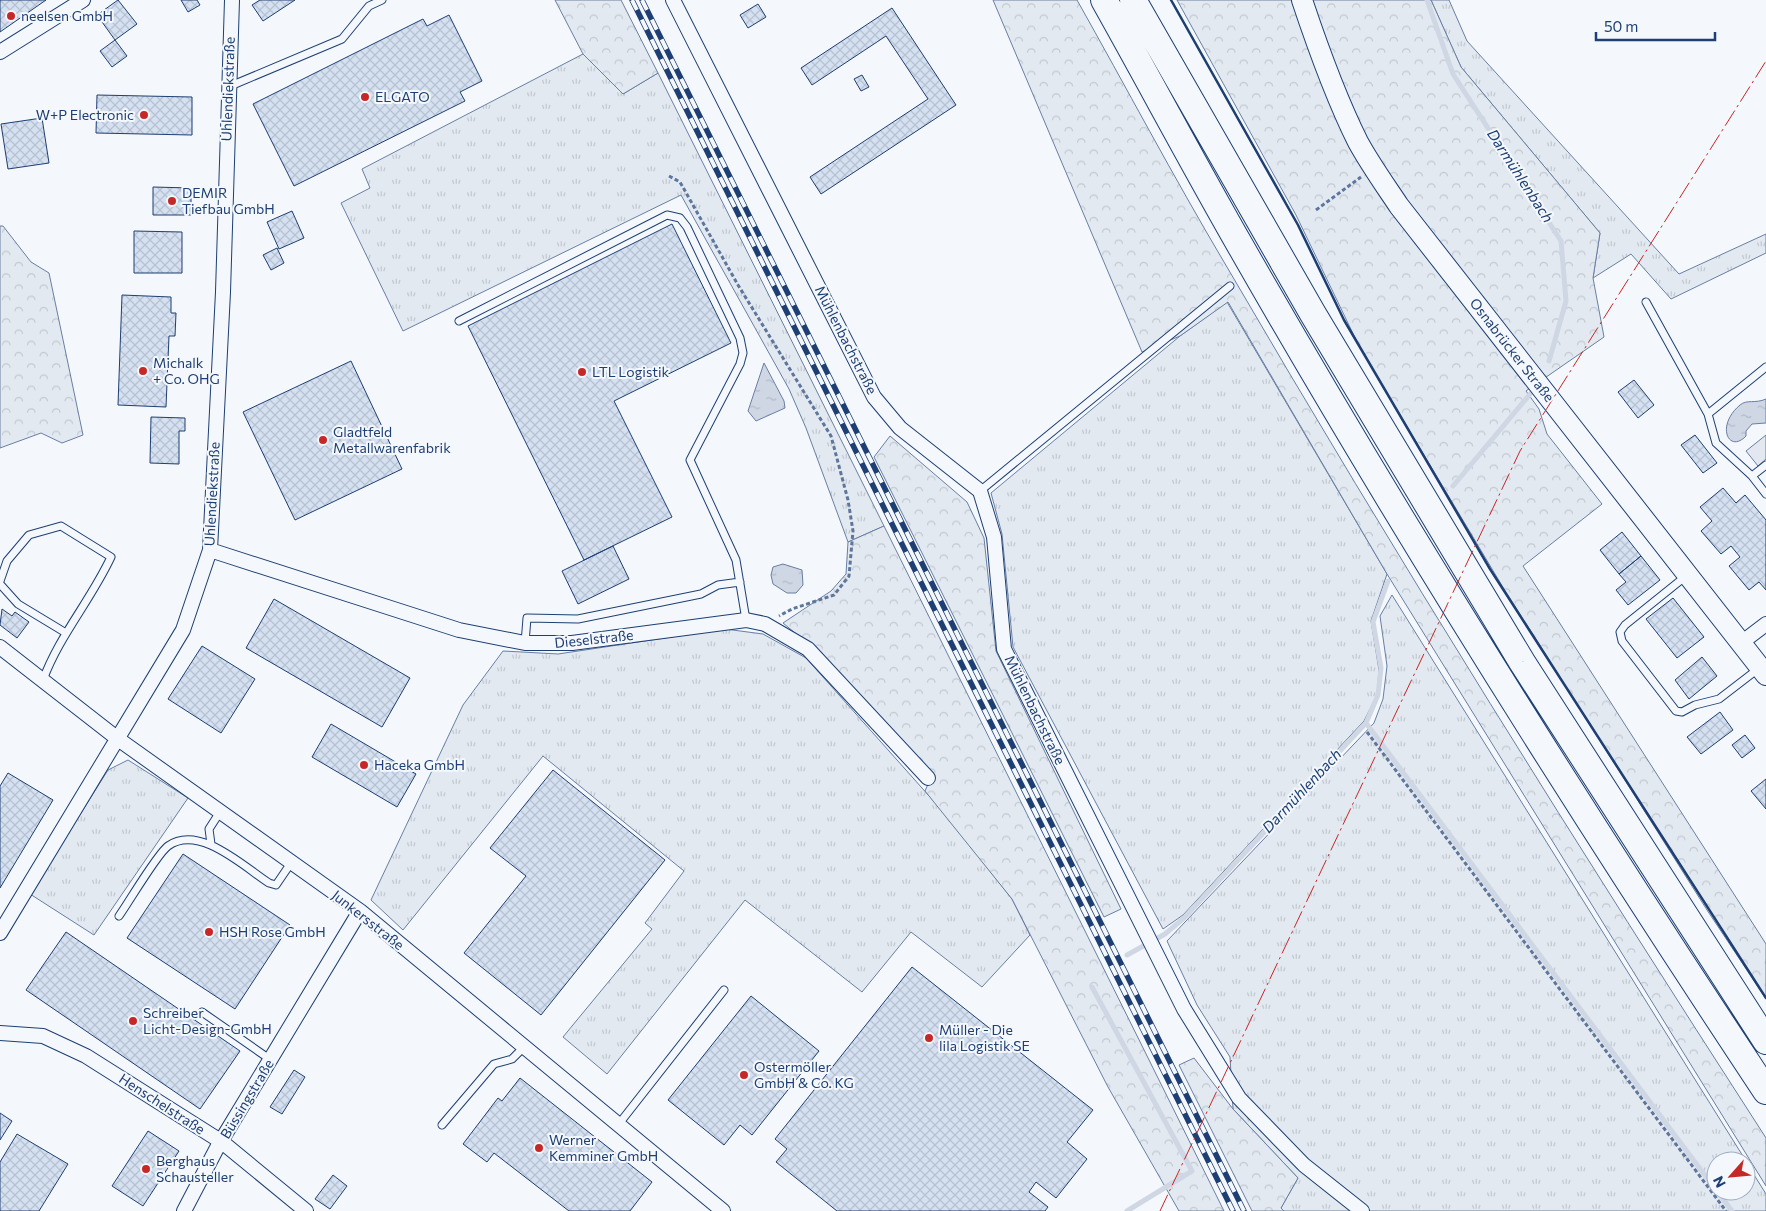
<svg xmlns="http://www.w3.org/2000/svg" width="1766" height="1211" viewBox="0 0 1766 1211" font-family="Commissioner,sans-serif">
<defs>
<pattern id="grass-tufts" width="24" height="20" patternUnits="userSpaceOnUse" patternTransform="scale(1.25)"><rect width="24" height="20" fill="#e3e9f0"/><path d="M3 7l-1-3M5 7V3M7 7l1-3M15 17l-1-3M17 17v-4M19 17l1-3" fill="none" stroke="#c2c9d1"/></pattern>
<pattern id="forest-crowns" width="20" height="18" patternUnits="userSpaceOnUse" patternTransform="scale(1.25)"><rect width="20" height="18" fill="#e3e9f0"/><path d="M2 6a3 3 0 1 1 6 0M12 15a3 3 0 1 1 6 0" fill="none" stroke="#c2c9d1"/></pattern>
<pattern id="water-ripples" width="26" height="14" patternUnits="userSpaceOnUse" patternTransform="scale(1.25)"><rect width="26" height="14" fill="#cfd7e4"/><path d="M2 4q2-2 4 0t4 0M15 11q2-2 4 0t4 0" fill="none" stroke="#b1bac7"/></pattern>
<pattern id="building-cross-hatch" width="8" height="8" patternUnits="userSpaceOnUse" patternTransform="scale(1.25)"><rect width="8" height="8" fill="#d5e0f0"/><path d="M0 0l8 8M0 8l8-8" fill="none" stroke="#b6c1d1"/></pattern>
</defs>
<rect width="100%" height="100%" fill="#f4f7fb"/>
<!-- grass -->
<path fill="url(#grass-tufts)" stroke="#687fa3" d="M1431,0h18l18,41 212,233 87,-40v19l-95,46 -40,-45 -38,24 7,-45 -139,-166z
M583,54l40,40 35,-21 226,453 -36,16 -42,-114 -17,-39 -108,-194 -278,136 -62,-128 29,-15 -8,-19z
M1227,302l160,272 -16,47 8,49 -2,25 -13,26 -181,194 -20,14 -150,-282 -11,-113 -11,-41 189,-157z
M1392,595l354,566h-30v30h30v-29l20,32v17h-482l-3,-3 17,-30 -65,-69 -3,-52 -33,-52 -30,-64 207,-218 9,-24 4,-33 -7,-50z
M725,629l38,5 43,24 141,158 65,83 18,36 -48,52 -71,-55 -49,60 -117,-92 -138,174 -44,-37 89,-108 -7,-6 39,-52 -141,-115 -140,174 -32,-30 92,-195 40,-54 55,3z
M128,760l60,38 -94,137 -64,-41 78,-124z"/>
<!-- forest -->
<path fill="url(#forest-crowns)" stroke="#687fa3" d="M555,0h66l37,73 -35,21 -40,-40z
M993,0h84c49,87 96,176 147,262 173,297 356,588 542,876v48l-379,-612 -159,-272 -48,34 -38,16z
M1177,0h254l30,67 139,166 -7,45 11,59 -78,54 13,18 8,25 55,70 -79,62 243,378v55l-59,-89 -206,-326 -142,-238 -63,-131z
M0,226h3l28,36 18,11 34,162 -21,8 -21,-10 -41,15z
M890,436l77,66 17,36 12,113 125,258 -17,8 -230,-460z
M884,526l340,685h-45l-71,-124 -96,-188 -87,-108 7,-16 -120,-128 -29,-24 48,-32 15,-17 2,-32z
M1194,1058l39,51 65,69 -17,30 3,3h-32l-73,-146z"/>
<!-- parking -->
<path fill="#e3e8f0" stroke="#687fa3" d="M1766,435v24l-8,7 -12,-15z"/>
<!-- water -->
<path fill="url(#water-ripples)" stroke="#687fa3" d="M764,363l20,38 1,7 -29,13 -8,-10z
M1766,399v24l-14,1 -6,7v5c-17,18 -31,-10 -6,-31 7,-6 15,-1 26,-6z
M783,564l19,6 1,15 -7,8h-9l-14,-9 -2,-9 2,-8z"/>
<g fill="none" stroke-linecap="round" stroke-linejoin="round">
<!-- stream -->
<path stroke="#cfd7e4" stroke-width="5" d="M1427,0l26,74 108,167 5,60 -17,60
M1453,486l78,-93
M1366,723l350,467
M1127,955l38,-21 19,-16 182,-195 12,-28 3,-27 -8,-46 15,-41
M1092,987l100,184 -65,40
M1717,1191l15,20"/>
</g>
<!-- building -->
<path fill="url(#building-cross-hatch)" stroke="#1d3f73" d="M0,0h46l-46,32z
M118,0l19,24 -22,16 -18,-25z
M181,0h16l3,5 -12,7z
M260,0h35l-32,21 -11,-16z
M758,4l8,13 -18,11 -8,-13z
M892,8l64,97 -135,89 -11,-17 118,-78 -42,-63 -74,49 -11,-17z
M449,15l33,66 -22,11 5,9 -171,85 -41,-82 170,-85 4,7z
M115,40l12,16 -15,11 -12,-16z
M862,75l7,12 -8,4 -7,-12z
M97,95l95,2v38l-96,-2z
M42,118l7,45 -41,6 -7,-45z
M153,187l38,1v27h-38z
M292,211l12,27 -25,11 -12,-27z
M672,224l59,119 -117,58 58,116 -88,43 -116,-234z
M134,231l48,1v41h-48z
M277,248l7,15 -13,7 -8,-15z
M122,295l49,2v16h5l-1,23h-6l-3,71 -48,-2z
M351,361l51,108 -107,51 -52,-108z
M1634,380l20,25 -16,13 -20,-26z
M151,417l34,1v13h-6v33l-29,-1z
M1695,435l22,28 -14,10 -22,-28z
M1723,488l13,15 9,-8 21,25v70l-7,-8 -10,8 -20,-24 11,-9 -9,-11 -10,8 -20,-23 11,-10 -12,-14z
M1622,532l19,24 -22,18 -19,-24z
M613,546l16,33 -51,25 -16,-33z
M1641,556l19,24 -32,25 -12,-15 10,-8 -7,-8z
M1673,598l31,39 -27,21 -31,-39z
M274,599l136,79 -28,49 -136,-79z
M2,609l10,7 3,-4 14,10 -12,16 -17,-13z
M202,646l53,33 -34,54 -53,-34z
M1702,657l15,19 -28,23 -14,-19z
M1720,712l13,18 -32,24 -14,-17z
M331,724l85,50 -19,33 -85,-50z
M1745,735l10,13 -13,10 -10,-13z
M553,770l112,90 -124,155 -77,-62 62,-77 -36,-28z
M8,773l45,27 -53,88v-102z
M1766,779v30l-15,-18z
M183,854l107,71 -55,84 -108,-71z
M66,932l174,119 -40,58 -174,-119z
M912,967l181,143 -26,32 20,17 -31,39 -20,-16 -7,10 19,15 -3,4h-208l-61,-49 11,-13 -12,-10z
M751,996l68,55 -67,84 -12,-10 -16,20 -56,-45z
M294,1070l11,7 -23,37 -12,-7z
M520,1078l132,104 -22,29h-61l-75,-58 -7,9 -24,-18 35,-46 4,3z
M0,1113l12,8 -12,19z
M148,1131l31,20 -36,55 -31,-20z
M17,1134l51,30 -29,47h-39v-49z
M333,1175l14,11 -17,23 -15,-10z"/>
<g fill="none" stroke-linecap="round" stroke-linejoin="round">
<!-- service casing -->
<g stroke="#1d3f73" stroke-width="9">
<path id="service" d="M228,87l114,-48 27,-33 13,-6
M1646,302l62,112
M459,321l208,-106 13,3 7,9 53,111 3,15 -3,11 -50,96 46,100 10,60
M1766,367l-58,47 8,29 36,33 14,18
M1752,476l14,-11
M980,491l250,-205
M1686,576l-61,49 -5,7 2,9 54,70 6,1 13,-7 24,-6 39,-30
M0,581l7,-20 22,-26 32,-9 50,31c-20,43 -52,79 -68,123
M0,584l18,20 48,29
M525,643l2,-25 51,1 123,-25 17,-9 22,-3
M211,844l-2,-15 11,-17
M119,916c10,-14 38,-62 49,-70 31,-22 75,20 101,37l7,2 15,-22
M202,1012l69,48
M442,1125l52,-61 18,-5 12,-12
M618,1125l106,-135"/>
</g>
<!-- minor casing -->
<g stroke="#1d3f73" stroke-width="16">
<path id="minor" d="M673,0l201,397 26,31 80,63 14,46 10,112 180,360 55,89 65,67 58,46
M0,52l83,-52
M210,550l249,80 66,13h47l174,-23 19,4 43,25 120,129
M1741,643l25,-19
M0,647l118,92 242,172 363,300
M0,933l183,-303 27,-80 13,-258 9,-292
M0,1033l43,3 43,20 136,86 84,69
M184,1211l34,-65 142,-235"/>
</g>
<!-- secondary casing -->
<g stroke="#1d3f73" stroke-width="22">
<path id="secondary" d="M1302,0c16,48 33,96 56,142 12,22 27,43 41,64l367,469"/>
</g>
<!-- motorway casing -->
<g stroke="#1d3f73" stroke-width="28">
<path id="motorway" d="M1104,0c46,82 90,165 137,247 164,287 342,568 525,844
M1133,0l180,314 209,348 244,379"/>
</g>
<!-- path -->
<path stroke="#5e769c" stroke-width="3" stroke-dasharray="4 2.5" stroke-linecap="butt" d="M669,176l11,6 58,103 93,151 17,64 5,31 -4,45 -15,19 -42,14 -13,7
M1316,210l45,-33
M1367,732l359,479"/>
<!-- service -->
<use href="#service" stroke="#f4f7fb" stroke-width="7"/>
<!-- minor -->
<use href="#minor" stroke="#f4f7fb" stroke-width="14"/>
<!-- secondary -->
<use href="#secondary" stroke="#f4f7fb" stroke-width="20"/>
<!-- motorway -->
<use href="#motorway" stroke="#f4f7fb" stroke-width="26"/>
<!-- rail casing -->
<g stroke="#1d3f73" stroke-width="5.5">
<path id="rail" d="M632,0l601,1211
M642,0l602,1211"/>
</g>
<!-- rail -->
<use href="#rail" stroke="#f4f7fb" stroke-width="4" stroke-dasharray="11" stroke-linecap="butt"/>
<!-- wall -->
<path stroke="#1d3f73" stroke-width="2.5" d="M1171,0l127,225 46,95 146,249 276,429"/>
<!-- power -->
<path stroke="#c62828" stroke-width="1" stroke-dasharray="18 4 2.5 4" stroke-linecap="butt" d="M1160,1211l360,-760 246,-390"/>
</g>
<!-- markers -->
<g fill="#c62828" stroke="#f4f7fb" stroke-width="2">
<circle cx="11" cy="16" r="5"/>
<circle cx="365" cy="97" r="5"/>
<circle cx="144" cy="115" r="5"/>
<circle cx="172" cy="201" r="5"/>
<circle cx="143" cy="371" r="5"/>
<circle cx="582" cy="372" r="5"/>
<circle cx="323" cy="440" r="5"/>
<circle cx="364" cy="765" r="5"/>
<circle cx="209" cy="932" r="5"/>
<circle cx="133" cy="1021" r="5"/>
<circle cx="929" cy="1038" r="5"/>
<circle cx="744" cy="1075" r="5"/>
<circle cx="539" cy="1148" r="5"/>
<circle cx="146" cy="1169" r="5"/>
</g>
<g text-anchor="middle" stroke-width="4" stroke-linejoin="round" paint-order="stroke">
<!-- poi labels -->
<g font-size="14" fill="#1d3f73" stroke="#f4f7fb" text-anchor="start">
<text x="21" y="21">neelsen GmbH</text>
<text x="375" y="102">ELGATO</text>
<text x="134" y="120" text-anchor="end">W+P Electronic</text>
<text x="182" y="198">DEMIR<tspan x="182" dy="16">Tiefbau GmbH</tspan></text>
<text x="153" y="368">Michalk<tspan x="153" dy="16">+ Co. OHG</tspan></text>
<text x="592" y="377">LTL Logistik</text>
<text x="333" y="437">Gladtfeld<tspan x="333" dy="16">Metallwarenfabrik</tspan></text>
<text x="374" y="770">Haceka GmbH</text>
<text x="219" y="937">HSH Rose GmbH</text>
<text x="143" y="1018">Schreiber<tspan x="143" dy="16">Licht-Design-GmbH</tspan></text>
<text x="939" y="1035">Müller - Die<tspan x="939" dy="16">lila Logistik SE</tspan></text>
<text x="754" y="1072">Ostermöller<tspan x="754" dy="16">GmbH &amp; Co. KG</tspan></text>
<text x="549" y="1145">Werner<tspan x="549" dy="16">Kemminer GmbH</tspan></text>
<text x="156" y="1166">Berghaus<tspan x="156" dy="16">Schausteller</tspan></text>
</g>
<!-- street labels -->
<g font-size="14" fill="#1d3f73" stroke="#f4f7fb">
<text transform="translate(228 89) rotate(-88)" y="5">Uhlendiekstraße</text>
<text transform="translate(846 340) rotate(63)" y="5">Mühlenbachstraße</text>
<text transform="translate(1512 350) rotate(52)" y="5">Osnabrücker Straße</text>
<text transform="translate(212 494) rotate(-87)" y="5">Uhlendiekstraße</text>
<text transform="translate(594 639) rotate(-6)" y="5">Dieselstraße</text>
<text transform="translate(1035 710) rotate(64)" y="5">Mühlenbachstraße</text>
<text transform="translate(368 920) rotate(38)" y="5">Junkersstraße</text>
<text transform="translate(247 1099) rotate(-59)" y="5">Büssingstraße</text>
<text transform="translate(162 1104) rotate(33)" y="5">Henschelstraße</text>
</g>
<!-- water labels -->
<g font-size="15" font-style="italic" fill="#1d3f73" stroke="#f4f7fb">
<text transform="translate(1520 176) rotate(57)" y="5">Darmühlenbach</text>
<text transform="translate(1302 791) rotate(-47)" y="5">Darmühlenbach</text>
</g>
</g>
<!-- north arrow -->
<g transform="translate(1731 1176) rotate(243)"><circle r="24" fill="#f4f7fb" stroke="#9eadc5"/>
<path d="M0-4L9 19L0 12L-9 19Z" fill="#c62828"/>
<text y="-8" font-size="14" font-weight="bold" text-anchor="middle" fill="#1d3f73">N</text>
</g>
<!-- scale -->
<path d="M1596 32v8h119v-8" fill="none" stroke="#1d3f73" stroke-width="2.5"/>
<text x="1604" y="32" font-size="15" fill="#1d3f73" stroke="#f4f7fb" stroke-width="4" paint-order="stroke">50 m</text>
</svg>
